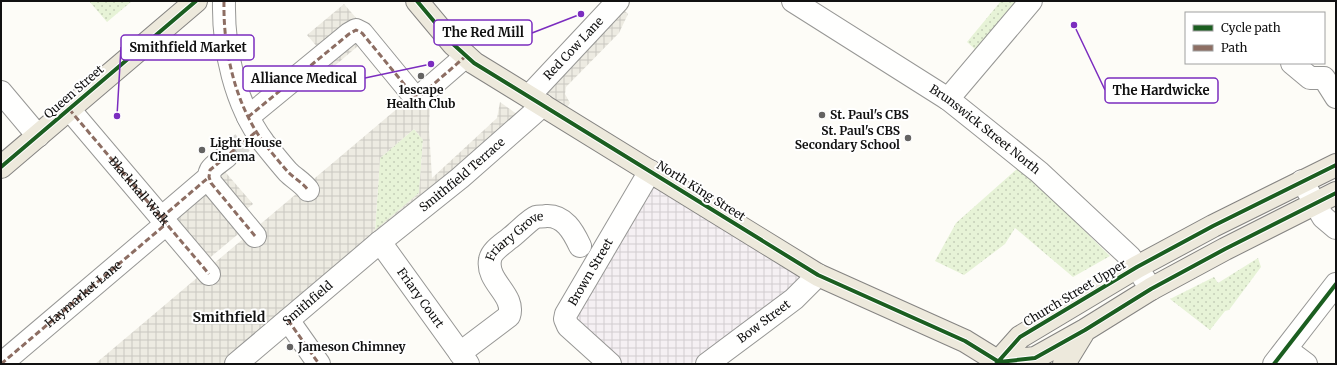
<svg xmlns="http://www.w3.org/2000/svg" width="1337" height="365" viewBox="0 0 1337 365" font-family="Merriweather,serif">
<defs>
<pattern id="industrial-grid" width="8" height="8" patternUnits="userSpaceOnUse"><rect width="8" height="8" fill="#f5f0f3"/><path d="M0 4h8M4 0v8" fill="none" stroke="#d1cdcf"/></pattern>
<pattern id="green-dots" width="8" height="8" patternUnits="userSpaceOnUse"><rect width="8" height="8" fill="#e7f3d7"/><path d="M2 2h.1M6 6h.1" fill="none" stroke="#c5cfb8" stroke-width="1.8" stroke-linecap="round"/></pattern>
<pattern id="plaza-grid" width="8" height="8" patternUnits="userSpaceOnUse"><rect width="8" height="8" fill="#edebe2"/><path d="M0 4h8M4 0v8" fill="none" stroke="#cac8c1"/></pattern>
</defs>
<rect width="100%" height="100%" fill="#fdfcf7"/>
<!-- industrial -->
<path fill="url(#industrial-grid)" d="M649,180l156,96 -106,83 -9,5h-75l-44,-41z"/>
<!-- green -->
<path fill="url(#green-dots)" d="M89,1h43l-25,21z
M1001,1h16l-40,50 -10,-9z
M414,129l9,11 -4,53 -44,38 5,-73z
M1018,168l30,27 62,61 -37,21 -58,-49 -10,16 -41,31 -29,-14 21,-38z
M1258,258l3,9 -32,43 -4,1 -15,19 -40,-31 44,-22 4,6z"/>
<!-- plaza -->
<path fill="url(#plaza-grid)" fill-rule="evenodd" d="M344,4l27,31 -39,33 -15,-17 2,-2 -12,-14z
M621,7l7,7 -9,19 -53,54 -1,7 5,9 -4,6 -23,-14z
M418,91l12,13 -1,25 3,49 65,-60 3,-16 21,15 -297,247h-129zM414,129l9,11 -4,53 -44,37 5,-72z
M214,159l39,45 -19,15 9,11 -49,41 -47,-55z"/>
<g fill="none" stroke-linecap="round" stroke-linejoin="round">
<!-- minor-tunnel -->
<path stroke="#dad9d4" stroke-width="22" stroke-dasharray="22 11" stroke-linecap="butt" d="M226,157l24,-21"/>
<!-- minor casing -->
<g stroke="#979795" stroke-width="24">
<g id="minor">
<path d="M224,1c-1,49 11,103 40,142 8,10 16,20 24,29 6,6 15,11 20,18"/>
<path id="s1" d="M793,1l155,98 35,28 56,45 91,85 21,32"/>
<path d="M1292,63l18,15h14l12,19"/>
<path d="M1,92l37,44"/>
<path id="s2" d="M529,96l89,-95"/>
<path d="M948,99l83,-98"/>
<path d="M69,109l140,165"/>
<path d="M248,117l101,-83 7,-4 6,3 51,62h8l45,-39"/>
<path d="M226,157c-10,8 -21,12 -15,26l44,53"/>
<path d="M1302,181l21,36 13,11"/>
<path d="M161,218l48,-41"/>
<path id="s3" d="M380,242l88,122"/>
<path d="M288,320l31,44"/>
<path d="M1286,349l20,15"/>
<path id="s4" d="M460,353l49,-37c7,-21 -23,-34 -19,-56 1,-9 13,-16 20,-22 6,-4 20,-19 26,-21 3,-1 7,0 10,-1 18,-1 27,15 34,30"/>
<path id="s5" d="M1,364l165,-140"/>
<path id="s6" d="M236,364l144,-122 80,-64 83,-73"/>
<path id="s7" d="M610,364l-42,-38 -3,-7 1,-5 84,-143"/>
<path id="s8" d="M707,364l87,-65 24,-24"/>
<path d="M1274,364l62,-80"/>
</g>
</g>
<!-- major casing -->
<g stroke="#858482" stroke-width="24">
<path id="major" d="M417,1l36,43 21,19 344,212 147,66 34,21 6,2
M1,167l195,-166
M999,362l36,-4 50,-28 66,-41 74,-40 111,-56
M996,364l24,-27 117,-70 76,-41 123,-61
M1064,364l19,-31"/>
</g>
<!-- minor -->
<use href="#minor" stroke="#fffffe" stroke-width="22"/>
<!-- major -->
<use href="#major" stroke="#ede9dc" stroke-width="22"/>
<!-- quiet -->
<g stroke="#8d6e63" stroke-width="3" stroke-dasharray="6 3" stroke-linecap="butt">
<path d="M224,1c-1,49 11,103 40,142 8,10 16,20 24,29 6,6 15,11 20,18"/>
<path id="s9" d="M69,109l140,165"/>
<path d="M248,117l101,-83 7,-4 6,3 51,62h8l45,-39"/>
<path d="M161,218l48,-41"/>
<path d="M255,236l-44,-53 -2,-6 1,-7 47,-39"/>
<path d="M288,320l31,44"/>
<path d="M1,364l165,-140"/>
</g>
<!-- cycleway casing -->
<g stroke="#fff" stroke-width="6">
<path id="cycleway" d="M417,1l36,43 21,19 344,212 147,66 34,21 6,2
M1,167l195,-166
M999,362l36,-4 50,-28 66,-41 74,-40 111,-56
M996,364l24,-27 117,-70 76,-41 123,-61
M1274,364l62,-80"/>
</g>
<!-- cycleway -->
<use href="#cycleway" stroke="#1b5e20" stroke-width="4"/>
</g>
<!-- markers -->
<g fill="#646362" stroke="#fff" stroke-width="1.5">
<circle cx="421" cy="76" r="4"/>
<circle cx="822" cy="115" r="4"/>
<circle cx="908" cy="138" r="4"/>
<circle cx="202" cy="150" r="4"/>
<circle cx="290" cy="347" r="4"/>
</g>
<g text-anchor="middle" stroke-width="4" stroke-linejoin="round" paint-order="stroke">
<!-- street labels -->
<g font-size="12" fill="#111" stroke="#fff">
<text dy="4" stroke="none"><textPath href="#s2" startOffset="65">Red Cow Lane</textPath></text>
<text transform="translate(74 92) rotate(-41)" y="4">Queen Street</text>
<text dy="4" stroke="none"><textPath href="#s1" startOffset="231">Brunswick Street North</textPath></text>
<text dy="4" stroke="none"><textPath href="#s6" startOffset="295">Smithfield Terrace</textPath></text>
<text transform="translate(701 191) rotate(32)" y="4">North King Street</text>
<text dy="4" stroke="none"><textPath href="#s9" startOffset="108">Blackhall Walk</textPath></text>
<text dy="4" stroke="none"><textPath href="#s4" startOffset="158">Friary Grove</textPath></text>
<text dy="4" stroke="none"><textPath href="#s7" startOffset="118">Brown Street</textPath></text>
<text transform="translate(1075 293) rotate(-31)" y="4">Church Street Upper</text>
<text dy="4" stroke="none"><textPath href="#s5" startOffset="108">Haymarket Lane</textPath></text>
<text dy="4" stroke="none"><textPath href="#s3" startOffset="69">Friary Court</textPath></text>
<text dy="4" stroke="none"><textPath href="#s6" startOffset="94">Smithfield</textPath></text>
<text dy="4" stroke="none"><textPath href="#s8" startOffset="71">Bow Street</textPath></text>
</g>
<!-- poi labels -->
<g font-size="12" font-weight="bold" fill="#111" stroke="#fff" text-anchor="start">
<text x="421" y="94" text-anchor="middle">1escape<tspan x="421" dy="14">Health Club</tspan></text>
<text x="830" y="119">St. Paul's CBS</text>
<text x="900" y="135" text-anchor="end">St. Paul's CBS<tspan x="900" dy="14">Secondary School</tspan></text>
<text x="210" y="147">Light House<tspan x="210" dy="14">Cinema</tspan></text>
<text x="298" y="351">Jameson Chimney</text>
</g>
<!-- quarter labels -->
<g font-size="14" font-weight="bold" fill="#111" stroke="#fff">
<text x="229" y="322">Smithfield</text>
</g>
</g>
<!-- callouts -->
<path fill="none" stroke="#7b2cbf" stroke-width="1.5" d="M581 14L532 33M117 116L121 47M431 64L365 78M1074 25L1105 90"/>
<g fill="#7b2cbf" stroke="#fff" stroke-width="1.5">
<circle cx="581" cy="14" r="4"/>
<circle cx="117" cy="116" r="4"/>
<circle cx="431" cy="64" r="4"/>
<circle cx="1074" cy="25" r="4"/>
</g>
<g fill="#fff" stroke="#7b2cbf" stroke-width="1.5">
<rect x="434" y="20" width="98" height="25" rx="4"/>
<rect x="121" y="35" width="133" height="25" rx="4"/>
<rect x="243" y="66" width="122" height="25" rx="4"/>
<rect x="1105" y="78" width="113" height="25" rx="4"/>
</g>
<g font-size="13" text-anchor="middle" font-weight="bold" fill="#111">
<text x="483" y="37">The Red Mill</text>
<text x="188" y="52">Smithfield Market</text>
<text x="304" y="83">Alliance Medical</text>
<text x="1161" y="95">The Hardwicke</text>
</g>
<!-- border -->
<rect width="1337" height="365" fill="none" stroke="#111111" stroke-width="4"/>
<!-- legend -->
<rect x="1185" y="12" width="140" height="52" fill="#ffffff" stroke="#a0a0a0"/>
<rect x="1193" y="25" width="20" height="6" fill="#1b5e20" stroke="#a0a0a0"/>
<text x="1221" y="32" font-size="12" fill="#111111">Cycle path</text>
<rect x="1193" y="45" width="20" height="6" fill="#8d6e63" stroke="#a0a0a0"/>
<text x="1221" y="52" font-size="12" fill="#111111">Path</text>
</svg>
